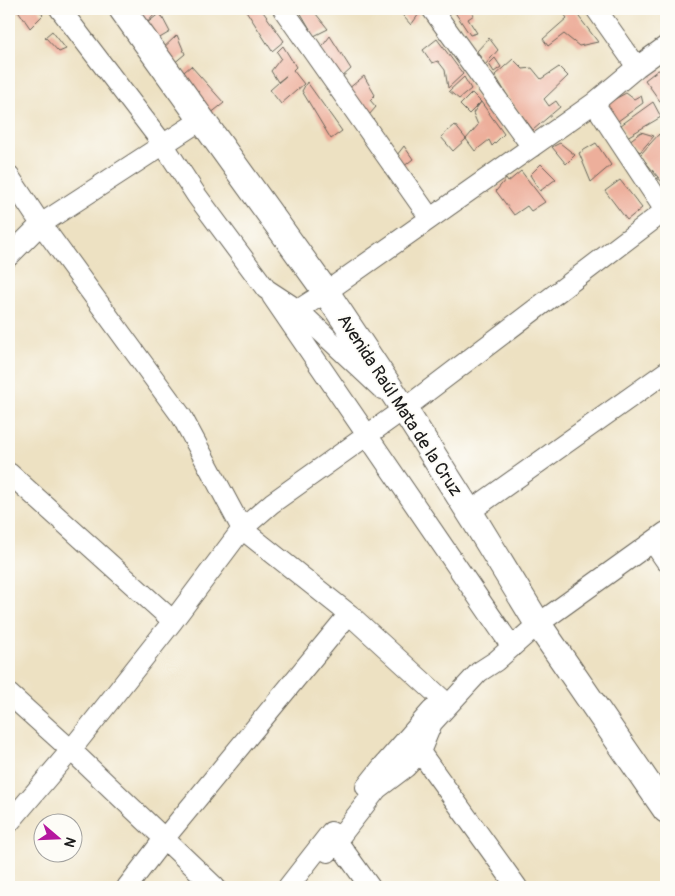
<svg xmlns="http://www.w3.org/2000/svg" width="675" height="896" viewBox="0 0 675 896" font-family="Pangolin,sans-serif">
<rect width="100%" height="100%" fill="#fdfcf7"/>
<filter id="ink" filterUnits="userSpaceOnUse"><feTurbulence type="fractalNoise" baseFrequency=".02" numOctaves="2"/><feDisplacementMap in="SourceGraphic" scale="10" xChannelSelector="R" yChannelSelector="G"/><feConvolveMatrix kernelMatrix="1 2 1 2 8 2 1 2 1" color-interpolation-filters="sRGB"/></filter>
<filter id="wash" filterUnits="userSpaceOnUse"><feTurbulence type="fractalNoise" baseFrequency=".0096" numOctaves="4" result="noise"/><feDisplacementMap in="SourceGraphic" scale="20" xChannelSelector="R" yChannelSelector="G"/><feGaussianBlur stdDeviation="1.12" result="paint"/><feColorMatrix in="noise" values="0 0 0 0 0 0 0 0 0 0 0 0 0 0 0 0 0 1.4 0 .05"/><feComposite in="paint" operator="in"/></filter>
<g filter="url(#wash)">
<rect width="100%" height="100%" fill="#ede1c2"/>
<g id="blocks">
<!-- building -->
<path fill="#edaf9b" d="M17,9h21l5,6 -13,13z
M134,9h17l4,5 -10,11z
M245,9h16l23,32 -12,10z
M300,9h12l16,20 -14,7 -15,-26z
M397,9h18l4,5 -8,11z
M458,9h12l4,6 -6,4 9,14 -7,2 -16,-24z
M562,9h11l25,33 -19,4 -15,-12 -16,12 -5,-7 24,-21 -6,-8z
M160,13l10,19 -19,11 -9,-16z
M52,31l14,18 -7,3 -14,-15z
M177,35l8,19 -18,15 -10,-15z
M330,36l21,33 -11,10 -19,-31z
M489,38l9,12 -13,15 -8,-14z
M437,39l26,35 -15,14 -3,-18 -7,-9 -6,2 -9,-13z
M283,46l13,21 -3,3 11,14 -23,20 -11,-14 17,-15 -9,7 -7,-11 10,-13 -4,-6z
M495,58l6,9 -7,5 -5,-8z
M513,59l10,10 9,-1 9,11 18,-12 9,9 -24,23 5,7 7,-5 4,6 -27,23 -23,-30 -15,-25z
M191,66l33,37 -14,11 -32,-37z
M658,70l8,2v29l-4,3 -17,-24z
M364,76l11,19 -5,5 6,7 -7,8 -21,-26z
M464,77l7,12 -12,10 -10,-8z
M307,82l35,49 -11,8 -29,-48z
M472,93l9,9 -12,12 -9,-9z
M626,93l8,6 7,-4 2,8 -25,18 -16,-15z
M481,102l23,32 -12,12 -3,-6 -14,11 -9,-12 12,-14 -5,-12z
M653,102l8,15 -34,20 -6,-12z
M455,125l11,14 -13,12 -12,-14z
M641,132l13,4 -14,16 -12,-10z
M659,134l7,16v37l-26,-32z
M560,143l15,12 -9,9 -14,-17z
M596,143l15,22 -20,17 -12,-29z
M404,146l9,13 -10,8 -6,-12z
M541,164l15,15 -16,12 -10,-16z
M521,171l24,31 -14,9 -4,-5 -13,9 -18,-24 10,-12 2,3z
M620,180l22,28 -15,12 -22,-29z"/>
</g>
</g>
<g filter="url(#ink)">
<use href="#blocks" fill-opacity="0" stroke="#656156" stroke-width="1"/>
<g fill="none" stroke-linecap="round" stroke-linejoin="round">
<!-- minor casing -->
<g stroke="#656156" stroke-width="22">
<path id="minor" d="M60,9l103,135 34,52 69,93 32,21 84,79
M283,9l147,209
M432,9l100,138
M596,9l41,58
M594,103l72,109
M9,176l32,48 141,193 60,112 107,85 93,85
M9,256l32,-32 160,-104
M272,296l240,351
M298,310l28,-18 268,-189 43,-36 29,-21
M9,473l164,148
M469,512l197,-140
M653,542l13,19
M9,694l62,56 144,137
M420,752l97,135
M366,787l16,-20 50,-57
M9,823l62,-73 102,-129 69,-92 30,-26 132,-94 262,-199
M337,841l33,46
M328,852l49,-63 29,-22 14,-15 12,-29 47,-51 17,-11 42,-37 128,-92
M127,887l37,-48 185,-225
M288,887l43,-55"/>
</g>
<!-- tertiary casing -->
<g stroke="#656156" stroke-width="28">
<path id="tertiary" d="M122,9l204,283 78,117 71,112 63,103 128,186"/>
</g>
<!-- minor -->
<use href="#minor" stroke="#fff" stroke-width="20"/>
<!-- tertiary -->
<use href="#tertiary" stroke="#fff" stroke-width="26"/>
</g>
</g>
<g text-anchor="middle" stroke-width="4" stroke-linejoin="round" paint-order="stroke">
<!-- street labels -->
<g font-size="18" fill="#1c1c1c" stroke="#fdfcf7">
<text transform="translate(400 405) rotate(57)" y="6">Avenida Raúl Mata de la Cruz</text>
</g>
</g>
<!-- margin -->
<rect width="675" height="896" fill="none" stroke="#fdfcf7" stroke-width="30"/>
<!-- north arrow -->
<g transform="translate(58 838) rotate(109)"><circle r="24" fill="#fdfcf7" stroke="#a3a29f"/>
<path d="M0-4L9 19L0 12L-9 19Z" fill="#b5179e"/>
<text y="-8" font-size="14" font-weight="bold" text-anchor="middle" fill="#1c1c1c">N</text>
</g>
</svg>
